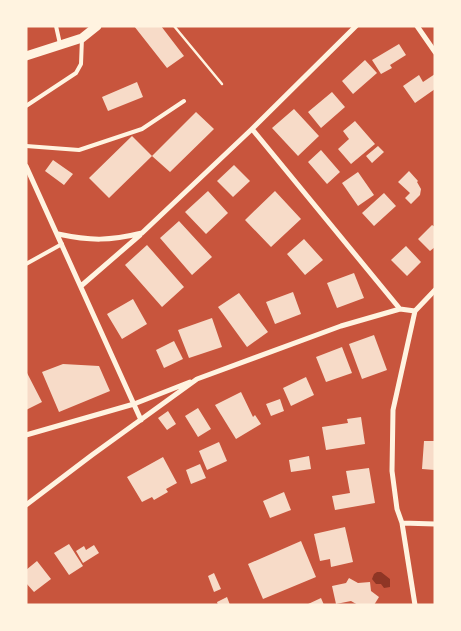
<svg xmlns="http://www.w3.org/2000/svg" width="461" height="631" viewBox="0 0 461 631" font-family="'Work Sans',sans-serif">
<rect width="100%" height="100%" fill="#c8553d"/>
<!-- water -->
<path fill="#8f3625" d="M377,572h4l9,7v8l-6,1 -3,-4h-5l-4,-5 2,-5z"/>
<!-- building -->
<path fill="#f7dbc8" d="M134,26h27l23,30 -17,12z
M399,44l7,11 -16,10 2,3 -11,6 -9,-14z
M365,60l12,13 -24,21 -11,-13z
M435,74v15l-20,14 -12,-17 16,-11 4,7z
M137,82l6,15 -35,14 -6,-14z
M332,92l13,15 -24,21 -13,-16z
M294,109l25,27 -21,20 -26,-28z
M196,112l18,17 -44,43 -18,-16z
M355,121l20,23 -24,20 -13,-15 11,-10 -6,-8z
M132,136l20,20 -43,42 -20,-20z
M378,146l6,6 -12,11 -6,-7z
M321,150l19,22 -13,12 -19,-22z
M53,160l20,14 -9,11 -19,-14z
M234,165l16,16 -17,16 -16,-16z
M409,171l9,10 -1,1 4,7 -1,6 -9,9 -6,-6 5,-5 -12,-11z
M358,172l16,23 -16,11 -16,-23z
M208,191l20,22 -22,21 -21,-22z
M275,191l26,28 -30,28 -26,-27z
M384,193l12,13 -22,20 -12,-13z
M179,221l33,36 -20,18 -32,-37z
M432,225l3,2v20l-5,4 -12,-12z
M304,239l19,21 -18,15 -18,-21z
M147,245l37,42 -22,20 -37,-42z
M406,246l15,16 -14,14 -16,-16z
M354,273l10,25 -27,10 -10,-25z
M293,292l8,22 -26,10 -9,-22z
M239,293l29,39 -21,15 -29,-40z
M133,299l14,25 -25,15 -15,-25z
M212,318l10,29 -33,11 -11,-28z
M374,335l13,35 -25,9 -13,-35z
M174,341l9,18 -19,9 -8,-18z
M342,347l10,26 -26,9 -10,-25z
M63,364l36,2 11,25 -51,21 -17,-40z
M26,371l16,31 -16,8z
M306,377l8,18 -23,11 -8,-18z
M241,392l12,25 2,-2 6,9 -25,15 -21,-34z
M280,399l4,12 -13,5 -5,-12z
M198,408l13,21 -13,8 -13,-21z
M168,411l8,13 -9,6 -9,-12z
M361,417l4,27 -39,6 -4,-23 26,-4 -1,-4z
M424,441h11v29l-13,-1z
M219,442l8,19 -20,9 -8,-19z
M309,456l2,13 -20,3 -2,-12z
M163,457l14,26 -11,6 2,3 -14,8 -2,-3 -10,5 -15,-25z
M200,464l6,14 -15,6 -5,-14z
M369,468l6,35 -40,7 -3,-14 18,-3 -4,-22z
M284,492l7,18 -21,8 -7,-17z
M345,527l8,35 -22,5 -1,-8 -10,2 -6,-27z
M301,541l15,36 -53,22 -15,-35z
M69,544l14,22 -14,9 -15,-22z
M94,545l5,8 -16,10 -7,-12 8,-5 2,4z
M37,561l14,18 -17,13 -8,-9v-13z
M214,573l7,16 -7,3 -6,-16z
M349,578l9,5 12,-1 1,9 8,6 -5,8h-16l-7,-4 -15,3 -4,-18 14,-3z
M227,597l3,8h-12l-1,-3z
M321,598l3,7h-18z"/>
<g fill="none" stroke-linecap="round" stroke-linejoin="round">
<!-- path -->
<path stroke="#fff3e0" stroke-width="2.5" d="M174,26l48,58"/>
<!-- service -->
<path stroke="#fff3e0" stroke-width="4" d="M56,26l4,18
M26,106l50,-33 5,-9 1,-26
M26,146l53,4 63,-21 42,-28
M26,264l36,-20"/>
<!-- minor -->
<path stroke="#fff3e0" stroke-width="5" d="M417,26l18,26
M252,129l148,180
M26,166l115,254
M58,234c33,7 51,7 84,-1l110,-104 104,-103
M81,286l59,-51
M26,435l108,-31 56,-22
M26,505l66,-50 105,-76 144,-53 59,-17 15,2
M402,523l33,1
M415,605l-13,-82 -5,-14 -5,-38 1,-61 22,-99 20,-21"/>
<!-- tertiary -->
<path stroke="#fff3e0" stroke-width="9" d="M26,56l56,-18 15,-12"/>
</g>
<!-- border -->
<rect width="461" height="631" fill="none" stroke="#fff3e0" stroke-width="55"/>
</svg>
